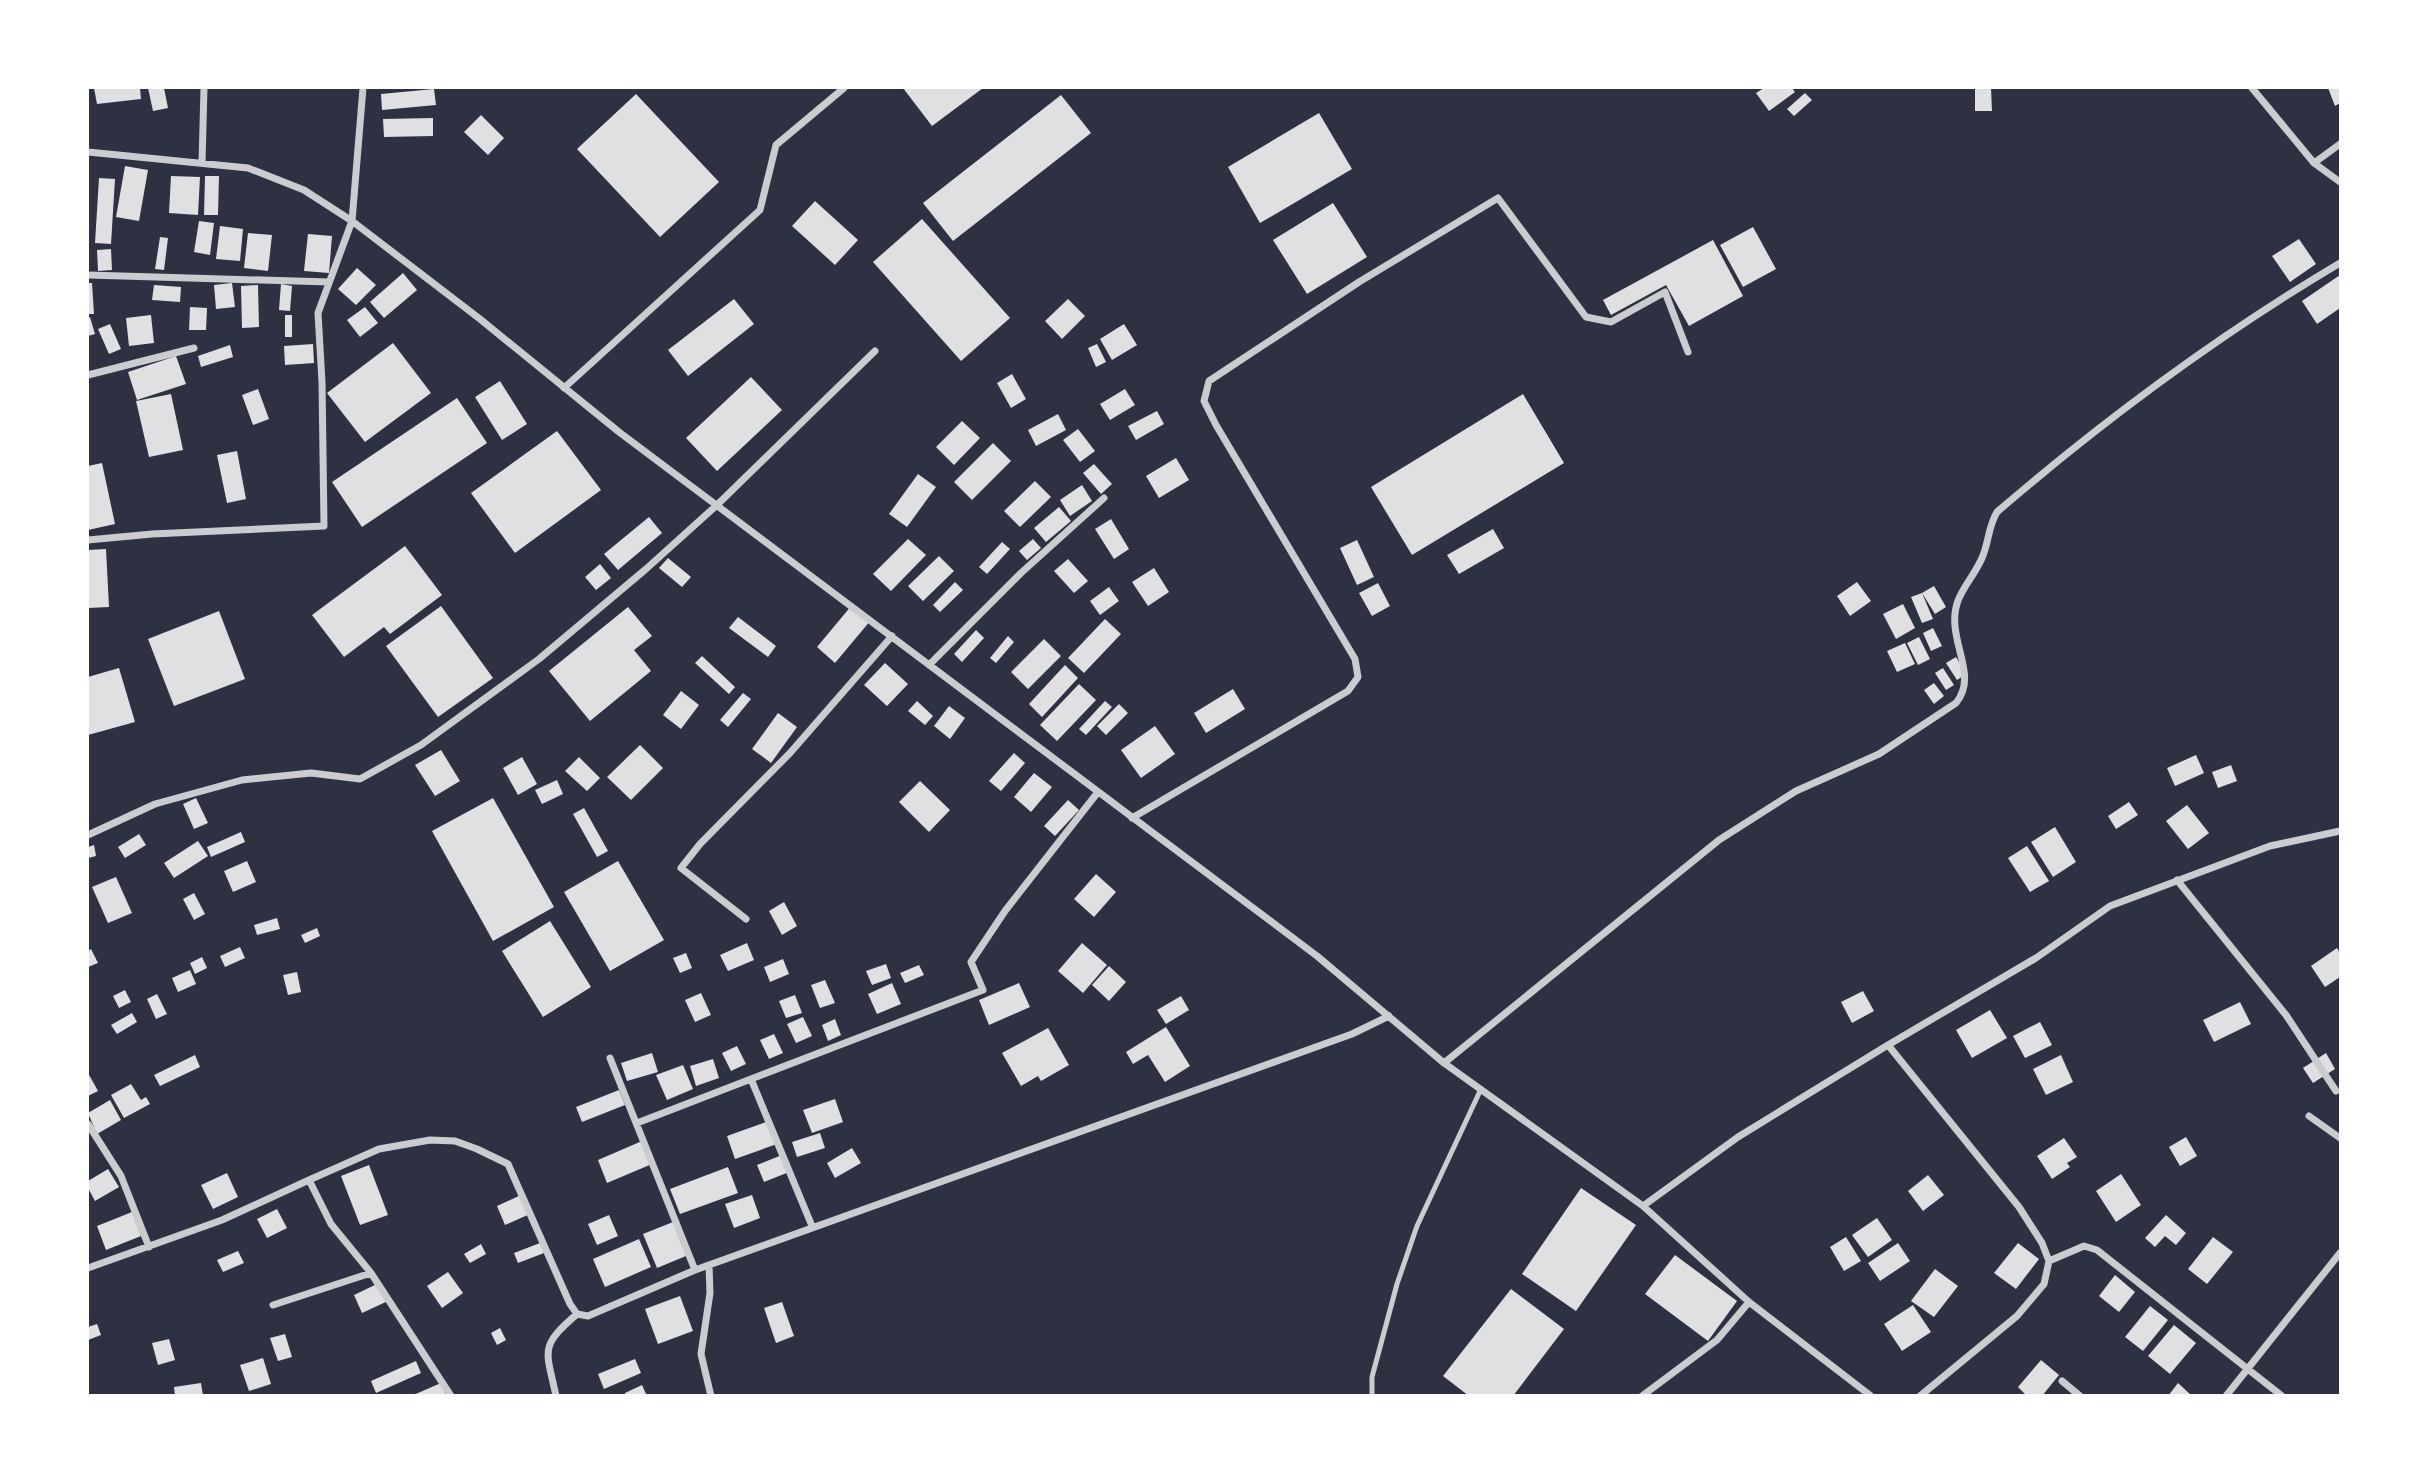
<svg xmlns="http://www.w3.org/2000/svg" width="2428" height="1483" viewBox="0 0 2428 1483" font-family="'PT Serif',serif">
<rect width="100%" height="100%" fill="#2d3142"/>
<!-- building -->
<path fill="#e0e0e3" d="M94,88h46l1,11 -44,5z
M148,88h16l4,20 -15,3z
M903,88h80l-51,38z
M1764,88h28l3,4 -26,19 -13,-18z
M1975,88h16l1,23h-17z
M2328,88h12v15l-5,3z
M434,89l2,16 -54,5 -1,-16z
M1805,93l7,7 -18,16 -7,-7z
M636,94l83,88 -59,55 -83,-88z
M1061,95l30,38 -138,108 -30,-38z
M1319,113l33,56 -92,54 -32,-56z
M481,115l23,23 -16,17 -24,-23z
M433,118v18l-49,1 -1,-18z
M125,166l23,4 -9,51 -23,-4z
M171,176l29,1 -2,38 -29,-2z
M205,176h14l-1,39h-14z
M99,178l16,1 -4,65 -16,-1z
M815,201l43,39 -23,25 -43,-39z
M1333,203l34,54 -60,37 -34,-54z
M922,219l88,99 -49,43 -88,-99z
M199,221l15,2 -4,32 -16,-3z
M220,226l23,3 -3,32 -24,-2z
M1753,227l23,42 -33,18 -23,-42z
M248,233l24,2 -4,36 -24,-3z
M308,234l24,2 -3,37 -25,-2z
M160,237l8,1 -4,32 -9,-1z
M2299,239l17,25 -26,18 -18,-26z
M1713,240l30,56 -54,30 -23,-41 -55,30 -8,-15z
M111,249l1,21 -14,1 -1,-21z
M357,268l19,17 -20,20 -18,-16z
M403,273l14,17 -33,28 -14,-16z
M2340,275v33l-23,16 -15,-23z
M88,283h4l2,31h-6z
M232,283l3,24 -19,2 -2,-24z
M281,284l11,2 -2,25 -11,-1z
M154,285l27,2 -1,15 -28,-2z
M258,285l1,42 -17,1 -1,-42z
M734,299l20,25 -66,52 -20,-26z
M1068,299l17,17 -23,23 -17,-18z
M190,307l17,1 -1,22h-17z
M365,307l13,16 -18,14 -13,-17z
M151,315l3,28 -25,3 -3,-28z
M285,315h7v22h-7z
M90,317l5,17 -7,2v-18z
M110,324l11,25 -12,5 -11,-25z
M1124,324l13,21 -25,15 -12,-21z
M393,343l38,50 -66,49 -38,-49z
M313,344l1,19 -29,2 -1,-19z
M1097,344l9,18 -10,5 -8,-19z
M230,345l3,12 -32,10 -3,-11z
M176,356l10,28 -49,16 -9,-28z
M1012,374l14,25 -15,9 -14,-25z
M751,377l31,33 -65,61 -31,-33z
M500,381l27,43 -25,16 -27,-43z
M258,389l11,30 -16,6 -11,-30z
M1125,389l10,16 -25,15 -10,-16z
M171,394l12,56 -34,7 -13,-56z
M1523,394l41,69 -152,92 -41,-68z
M457,398l30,45 -125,84 -30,-45z
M1157,411l7,13 -28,16 -8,-14z
M1058,414l8,16 -30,16 -8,-16z
M962,421l18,17 -26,27 -18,-18z
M1078,429l17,22 -15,11 -17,-22z
M557,431l44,59 -86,63 -44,-60z
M993,443l18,18 -39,39 -18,-18z
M237,451l9,48 -19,4 -10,-48z
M1176,458l13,22 -30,18 -13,-22z
M102,463l13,61 -27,6v-64z
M1094,464l18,20 -11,10 -18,-21z
M918,474l18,13 -29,40 -18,-13z
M1035,481l16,16 -31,30 -16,-16z
M1082,485l10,16 -22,15 -10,-16z
M1059,507l12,14 -25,21 -12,-14z
M649,517l13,16 -44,37 -14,-16z
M1111,519l18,30 -15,10 -19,-30z
M1493,529l11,19 -45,26 -12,-19z
M908,539l18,16 -35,36 -18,-17z
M1033,539l8,9 -14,12 -8,-9z
M1357,540l17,37 -17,8 -17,-37z
M1002,542l8,7 -23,25 -8,-7z
M405,546l37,49 -52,39 -6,-7 -40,30 -32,-42z
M106,549l3,58 -21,1v-58z
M939,556l15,15 -31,30 -15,-15z
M668,558l23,19 -9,10 -23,-19z
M1068,559l20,22 -14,12 -20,-22z
M600,564l11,14 -15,12 -11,-13z
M1154,568l15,24 -21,14 -16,-24z
M955,582l8,8 -23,22 -7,-7z
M1857,582l14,19 -21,15 -13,-20z
M1378,583l12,23 -18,10 -13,-23z
M1934,586l12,21 -11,7 -13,-21z
M1109,587l10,14 -19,14 -10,-14z
M1922,593l11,26 -11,4 -11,-26z
M1903,604l12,24 -19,11 -13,-25z
M852,605l19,15 -36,43 -18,-16z
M441,606l52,72 -55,39 -52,-71z
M628,607l24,29 -18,14 17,21 -61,50 -41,-50z
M219,611l26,68 -71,27 -26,-67z
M738,617l38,29 -8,11 -39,-29z
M1105,619l16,15 -37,39 -16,-15z
M1933,628l9,18 -11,5 -8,-18z
M976,630l8,8 -22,24 -8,-8z
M1008,636l6,6 -18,21 -6,-5z
M1919,637l11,22 -12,6 -11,-22z
M1044,639l17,17 -33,33 -17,-17z
M1905,643l10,21 -18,8 -10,-21z
M702,656l33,31 -6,7 -34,-31z
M1956,657l10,17 -9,6 -11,-17z
M885,663l23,21 -21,22 -23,-21z
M1065,665l13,13 -36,39 -13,-13z
M119,668l16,54 -47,13v-58z
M1943,668l11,17 -8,5 -11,-17z
M1934,683l10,13 -10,8 -10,-14z
M1079,684l17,16 -39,41 -17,-16z
M1233,689l12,20 -39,24 -12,-20z
M681,691l18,14 -18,24 -18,-14z
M743,693l8,6 -23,28 -8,-7z
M917,701l16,15 -8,9 -17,-14z
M1105,701l7,6 -26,28 -7,-6z
M1119,704l9,9 -22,22 -9,-9z
M949,706l16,12 -15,21 -16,-13z
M778,713l19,14 -26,36 -19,-14z
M1155,726l20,28 -34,24 -20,-28z
M640,745l23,23 -32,32 -24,-23z
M441,750l19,31 -25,15 -20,-31z
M1014,753l11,10 -24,28 -12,-10z
M2196,755l8,18 -29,13 -8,-18z
M522,757l15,27 -19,11 -15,-27z
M579,757l21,21 -13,13 -22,-20z
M2231,765l6,16 -19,7 -6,-16z
M1034,773l18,14 -21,25 -17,-15z
M557,780l6,14 -21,10 -7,-14z
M920,781l30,29 -21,22 -30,-30z
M196,798l12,25 -14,6 -11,-25z
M493,798l61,109 -61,34 -61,-110z
M1068,800l11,10 -24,26 -11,-10z
M2129,802l9,13 -22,14 -8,-13z
M2187,805l22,28 -21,16 -22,-28z
M584,808l24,43 -11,6 -24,-43z
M2055,827l21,35 -23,15 -22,-35z
M241,832l4,10 -34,15 -4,-10z
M139,834l7,11 -21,13 -7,-11z
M198,841l10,15 -34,22 -10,-15z
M94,845l2,11 -8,2v-11z
M2027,846l22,35 -19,11 -22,-34z
M247,861l9,21 -23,10 -9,-21z
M618,861l46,79 -54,31 -46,-79z
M1096,874l20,18 -22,25 -20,-18z
M116,877l16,36 -24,10 -16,-36z
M194,893l11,21 -11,6 -11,-21z
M784,902l13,24 -15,9 -13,-24z
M277,918l3,11 -23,6 -3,-10z
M550,921l41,66 -48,30 -41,-66z
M317,928l3,8 -15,7 -4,-8z
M747,943l7,17 -26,11 -8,-16z
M1082,943l25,22 -24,28 -25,-22z
M240,947l5,11 -20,9 -5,-11z
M2337,948l3,5v24l-15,10 -14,-21z
M91,949l7,14 -10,4v-16z
M686,953l6,15 -12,5 -7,-15z
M202,957l5,11 -12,6 -5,-11z
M783,959l6,15 -19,8 -6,-15z
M886,964l5,14 -19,7 -6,-14z
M919,965l5,10 -19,8 -5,-10z
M1109,966l17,16 -17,19 -17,-16z
M190,970l6,14 -18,8 -6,-14z
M297,972l4,20 -13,3 -5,-20z
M825,980l10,23 -15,5 -9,-23z
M892,983l9,21 -24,10 -9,-20z
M1019,983l11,24 -41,18 -10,-25z
M125,990l6,12 -12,6 -6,-12z
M1863,991l11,20 -22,12 -11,-21z
M701,993l10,22 -16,7 -10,-22z
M157,994l10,20 -11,5 -9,-20z
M795,995l7,18 -16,5 -7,-17z
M1181,996l8,14 -23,14 -9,-14z
M2240,1002l11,22 -37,18 -11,-22z
M1990,1010l17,28 -35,20 -16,-28z
M132,1013l5,9 -20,12 -6,-9z
M803,1017l9,19 -16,7 -9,-19z
M835,1019l6,16 -13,6 -6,-16z
M2040,1022l12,23 -27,13 -12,-22z
M1166,1027l24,39 -25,16 -17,-27 -15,9 -7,-12z
M1048,1028l21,37 -28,16 -3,-5 -17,10 -19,-33z
M774,1034l9,19 -14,6 -9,-19z
M737,1046l9,18 -15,7 -9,-18z
M652,1053l6,19 -31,9 -6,-18z
M2326,1053l9,16 -22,14 -10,-15z
M195,1055l5,12 -40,19 -6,-11z
M2061,1055l12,27 -27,13 -13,-26z
M713,1059l6,19 -23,8 -6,-20z
M683,1065l10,24 -26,11 -11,-25z
M88,1073l10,18 -10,5z
M131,1084l10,16 5,-3 4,7 -26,14 -13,-23z
M619,1090l6,15 -43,17 -6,-15z
M835,1099l8,23 -31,11 -9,-23z
M110,1100l11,20 -24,14 -9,-21z
M769,1121l8,23 -42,15 -8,-23z
M820,1133l5,15 -28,9 -5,-15z
M2186,1137l11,19 -17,10 -11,-19z
M2064,1138l13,19 -10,6 3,4 -18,12 -15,-23z
M642,1141l10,23 -45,19 -9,-23z
M852,1148l9,15 -26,15 -8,-15z
M782,1155l7,17 -25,10 -7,-17z
M369,1165l19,50 -28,10 -19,-49z
M728,1167l10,26 -58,21 -10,-25z
M108,1169l11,18 -24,14 -7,-13v-7z
M227,1173l11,24 -25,12 -12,-24z
M2121,1174l20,31 -25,17 -20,-31z
M1928,1175l16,20 -21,16 -15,-20z
M1581,1188l55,37 -60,86 -54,-37z
M521,1195l9,19 -25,11 -8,-19z
M752,1195l8,23 -26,10 -9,-24z
M277,1209l10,19 -20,10 -10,-19z
M132,1212l9,24 -35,14 -9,-24z
M609,1215l9,21 -21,9 -9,-21z
M2166,1215l20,18 -10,12 -11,-9 -10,11 -10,-9z
M1877,1218l15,22 -24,17 -16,-22z
M673,1222l13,34 -29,12 -14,-34z
M1846,1237l15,24 -17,10 -14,-24z
M2213,1237l20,15 -26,32 -19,-15z
M639,1239l12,28 -46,20 -12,-28z
M540,1243l4,10 -26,10 -4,-10z
M1898,1243l12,18 -30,20 -12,-18z
M2018,1243l21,16 -23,30 -22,-16z
M481,1244l5,10 -16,9 -6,-9z
M238,1251l6,12 -21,9 -6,-12z
M1675,1255l62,46 -29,40 -63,-47z
M1935,1269l23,17 -24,31 -23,-16z
M448,1272l15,21 -21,15 -15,-22z
M2115,1275l20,17 -16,20 -20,-16z
M379,1283l9,18 -26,12 -8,-18z
M1511,1289l53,40 -51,67h-44l-26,-20z
M680,1296l13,35 -35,13 -13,-35z
M782,1302l12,34 -18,7 -12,-35z
M1913,1305l18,27 -29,19 -18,-27z
M2150,1306l18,14 -25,31 -18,-14z
M97,1324l4,11 -13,5v-13z
M2174,1325l22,18 -26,31 -22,-18z
M500,1328l6,12 -9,5 -6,-12z
M285,1334l7,23 -14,4 -8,-23z
M169,1339l6,21 -17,5 -6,-22z
M263,1358l8,26 -22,7 -9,-26z
M635,1359l6,14 -37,16 -6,-15z
M2041,1360l18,15 -17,21h-15l-9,-9z
M416,1361l5,12 -45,20 -5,-12z
M201,1383l2,13h-28l-1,-9z
M441,1383l5,13h-35z
M2178,1383l14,13h-24z
M642,1385l5,11h-22v-3z"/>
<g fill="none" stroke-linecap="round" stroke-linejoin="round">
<!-- service -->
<path stroke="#caccd0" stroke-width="5" d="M1372,1396v-19l25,-93 20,-58 64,-137"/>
<!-- minor -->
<path stroke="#caccd0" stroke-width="7" d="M2252,88l62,75 26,19
M88,152l160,16 56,22 48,31 128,98 139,113 698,524 127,107 199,143 106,96 122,94
M202,163l2,-75
M2314,163l26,-19
M88,275l241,7
M88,375l106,-27
M564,388l196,-178 16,-65 68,-57
M88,540l64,-6 172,-8 -2,-144 -4,-69 34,-92 11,-133
M929,665l92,-92 83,-75
M1132,818l216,-127 10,-14 -3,-18 -139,-234 -12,-24 5,-20 150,-99 139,-84 88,119 25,5 54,-30 23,60
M88,835l67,-31 87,-24 69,-7 49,6 61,-34 118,-86 107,-90 71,-64 158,-154
M2177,880l109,135 50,76
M746,919l-65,-51 19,-24 90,-91 102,-117
M1888,1045l131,162 23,36 7,18 -5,23 -27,32 -97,80
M610,1058l85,212
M1444,1063l275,-223 77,-49 83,-37 77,-51c19,-23 1,-50 -1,-77 -3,-31 16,-43 27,-68 7,-16 6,-31 15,-46 107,-92 222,-177 343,-249
M2309,1116l31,22
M637,1123l114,-44
M88,1124l33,52 28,71
M309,1180l70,-31 51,-9 25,1 22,8 31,15 62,140 7,10 11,2 107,-46 657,-236 37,-18
M1643,1206l95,-69 150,-92 148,-87 74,-52 160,-60 70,-15
M812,1226l-61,-147 232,-89 -12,-28 34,-51 93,-119
M2049,1261l35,-15 13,4 185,146
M709,1265l1,28 -9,61 10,42
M88,1268l134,-48 87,-40 22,44 40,49 80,123
M273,1305l98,-32
M2062,1381l18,15
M556,1396c-10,-47 -17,-49 21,-82
M1642,1396l75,-56 32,-38
M2226,1396l114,-143"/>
</g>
<!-- border -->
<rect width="2428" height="1483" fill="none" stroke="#ffffff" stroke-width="178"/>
</svg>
